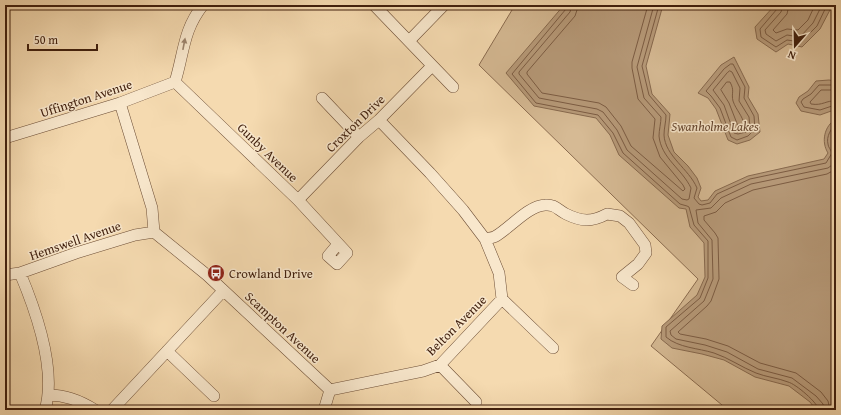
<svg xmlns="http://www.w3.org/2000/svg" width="841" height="415" viewBox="0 0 841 415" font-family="'Gentium Book Plus',serif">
<rect width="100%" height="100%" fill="#f5dab0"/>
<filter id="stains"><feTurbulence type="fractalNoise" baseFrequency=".005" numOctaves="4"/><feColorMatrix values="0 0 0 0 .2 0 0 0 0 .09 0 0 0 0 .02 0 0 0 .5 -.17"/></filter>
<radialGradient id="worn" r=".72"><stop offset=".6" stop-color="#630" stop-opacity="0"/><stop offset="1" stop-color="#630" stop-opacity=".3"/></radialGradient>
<!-- green -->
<path fill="#d6ba94" stroke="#8b6c50" d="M515,5h321v405h-108l-77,-64 47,-67 -219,-214z"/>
<!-- water -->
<path fill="#b79a79" stroke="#87694e" d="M564,5h99l-17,61 6,28 18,20 -2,21 6,17 14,14 9,12 4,10 -3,9 3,4 7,-1 7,-9 33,-15 76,-17 4,-6c-7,-11 -4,-27 8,-34v291h-20l-6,-8 -21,-16 -34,-9 -31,-17 -22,-6 -30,-6 -11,-9 1,-13 35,-31 8,-18 -1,-34 -14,-16 -4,-18 -7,-1 -60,-53 -9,-20 -14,-17 -62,-12 -28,-33z
M775,5h55l1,3 -11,21 -18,18 -14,-3 -12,8 -19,-13 -2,-12z
M734,57l15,30 -1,10 10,17 2,18 -10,8 -13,4 -9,-4 -12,-31 -8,-11 -10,-5 23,-28z
M829,80l7,1v29h-2l-14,5 -19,-4 -5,-8 3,-6 9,-6 8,-10z"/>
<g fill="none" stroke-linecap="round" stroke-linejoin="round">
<!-- shore -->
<path stroke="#7c5c43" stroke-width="1" d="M567,5l-1,4 -54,65 24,29 62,12 15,18 10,20 57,51 7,2 2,1 5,18 14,16v37l-8,20 -34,29v10c13,11 32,11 48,16 15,5 27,14 42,20 10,4 22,5 32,9 8,2 30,21 31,28
M572,5l-2,7 -51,60v2l20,24 58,11 6,3 14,18 10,20 55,49 5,1 2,-1 2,-11c-9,-19 -30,-30 -32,-52 0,-6 2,-13 2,-19l-17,-19 -7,-31 17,-62
M578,5l-1,5 -2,6 -48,56v2l15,19 57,10 7,4 15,19 10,20 52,45 2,-2 -2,-4 -23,-28 -7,-19 2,-19 -17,-20 -6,-31v-6l16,-57
M659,5l-17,61 7,29 17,20c0,7 -2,13 -2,20 1,21 25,34 33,53l-3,10 5,6 3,1 8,-2 7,-9 33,-15 76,-16 6,-10c-1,-3 -4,-6 -4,-9 -2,-7 3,-16 8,-20
M778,5l-1,4 -17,20 1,8 15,10 11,-7 14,2 16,-16 10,-21
M783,5l-2,7 -16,18 1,4 10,7 11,-6 13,2 13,-14 9,-18
M789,5l-2,9 -14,16 3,3 11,-4 11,1 10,-10 7,-15
M731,64h2l12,23 -1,11 10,18 1,13 -7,7 -11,4 -6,-3 -11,-29 -9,-12 -5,-5 18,-22z
M730,71l2,1 8,16 -1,13 10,16 1,11 -4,4 -8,2 -4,-1 -10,-28 -11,-15 14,-17z
M727,82h3c5,9 1,11 3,19 3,9 10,15 11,24l-3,2 -3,-1 -9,-23 -8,-13z
M836,85h-17l-8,9 -8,5 -2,3 3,5 16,3 12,-4h4
M836,90h-15l-11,12 1,2c12,2 15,-4 25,-3
M824,410l-1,-6 -7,-8 -24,-18 -34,-9 -31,-17 -22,-7 -29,-6 -5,-4 -1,-4 34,-30 9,-22 -1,-39 -14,-17 -2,-13 15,-2 10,-10 30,-14 77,-16 4,-3 4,-8
M830,410l-2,-9 -7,-9 -25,-19 -36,-10 -32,-17 -22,-7 -26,-5 -2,-2 29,-26 4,-5 8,-22 -1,-41 -3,-5 -11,-13v-4l12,-4 9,-9 28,-13 74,-16 9,-5"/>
<!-- minor casing -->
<g stroke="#6d4e36" stroke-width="12">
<path id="minor" d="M374,5l79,82
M409,41l35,-36
M175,82l123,118 49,53 -10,11 -9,-8 10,-12
M175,82c9,-29 8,-52 28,-77
M322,98l37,39
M120,103l32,105 2,24 53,43 123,115
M5,138l115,-35 55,-21
M298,200l61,-63 20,-17 53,-54
M485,239c3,-1 8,-1 11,-3 15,-9 32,-30 49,-31 10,-1 13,5 21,9 16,8 26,8 41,0l13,2 9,7 16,22 1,8 -8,11 -16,13 11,8
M20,273c16,38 37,96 25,137
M5,275l15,-2 56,-20 59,-18 19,-3
M502,299l51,49
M167,351l47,45
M440,365l36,37
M330,390l93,-19 17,-6 62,-66 -3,-26 -14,-34 -22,-29 -33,-37 -51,-53
M49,395c16,0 32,6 46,15
M112,410l111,-119
M324,410l6,-20"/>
</g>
<!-- minor -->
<use href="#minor" stroke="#f8e7cc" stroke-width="11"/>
</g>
<!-- one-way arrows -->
<defs><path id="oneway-solid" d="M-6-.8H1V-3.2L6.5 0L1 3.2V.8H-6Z"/></defs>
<use fill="#9c836c" href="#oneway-solid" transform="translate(184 44) rotate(-79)"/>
<!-- icons -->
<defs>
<g id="bus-disc" transform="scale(0.9)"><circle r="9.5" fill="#8f2418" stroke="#f8e7cc"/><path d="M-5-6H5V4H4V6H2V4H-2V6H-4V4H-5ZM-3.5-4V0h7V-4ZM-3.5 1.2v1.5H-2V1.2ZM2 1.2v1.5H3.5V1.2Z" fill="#fff"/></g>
</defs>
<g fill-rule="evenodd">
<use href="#bus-disc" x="216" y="273"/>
</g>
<g text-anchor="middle" stroke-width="3" stroke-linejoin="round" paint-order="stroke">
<!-- street labels -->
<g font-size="13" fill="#401f0d" stroke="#f8e7cc">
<text transform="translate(86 98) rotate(-18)" y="5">Uffington Avenue</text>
<text transform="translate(355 123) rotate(-44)" y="5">Croxton Drive</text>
<text transform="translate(268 152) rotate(44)" y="5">Gunby Avenue</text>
<text transform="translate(75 240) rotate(-19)" y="5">Hemswell Avenue</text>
<text transform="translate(456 325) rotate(-45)" y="5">Belton Avenue</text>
<text transform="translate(283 327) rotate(43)" y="5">Scampton Avenue</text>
</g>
<!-- park labels -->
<g font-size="13" font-style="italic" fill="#66462f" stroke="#f8e7cc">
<text x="715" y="131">Swanholme Lakes</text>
</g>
<!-- poi labels -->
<g font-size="13" fill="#401f0d" stroke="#f8e7cc" text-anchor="start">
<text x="229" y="278">Crowland Drive</text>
</g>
</g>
<!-- margin -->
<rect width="841" height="415" fill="none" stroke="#f5dab0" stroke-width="20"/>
<rect x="6" y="6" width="829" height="403" fill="none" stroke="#401f0d" stroke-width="2"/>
<rect x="10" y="10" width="821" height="395" fill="none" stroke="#401f0d"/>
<!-- north arrow -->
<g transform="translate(795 46) rotate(200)" stroke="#f8e7cc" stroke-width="3" paint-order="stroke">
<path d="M0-3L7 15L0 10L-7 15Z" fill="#401f0d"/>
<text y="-6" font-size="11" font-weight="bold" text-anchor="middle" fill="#401f0d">N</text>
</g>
<!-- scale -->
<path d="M28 44v6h69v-6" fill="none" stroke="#401f0d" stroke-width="2"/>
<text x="34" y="44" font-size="12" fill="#401f0d" stroke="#f8e7cc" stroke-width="3" paint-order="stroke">50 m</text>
<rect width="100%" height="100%" filter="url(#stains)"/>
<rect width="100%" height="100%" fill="url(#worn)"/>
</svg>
